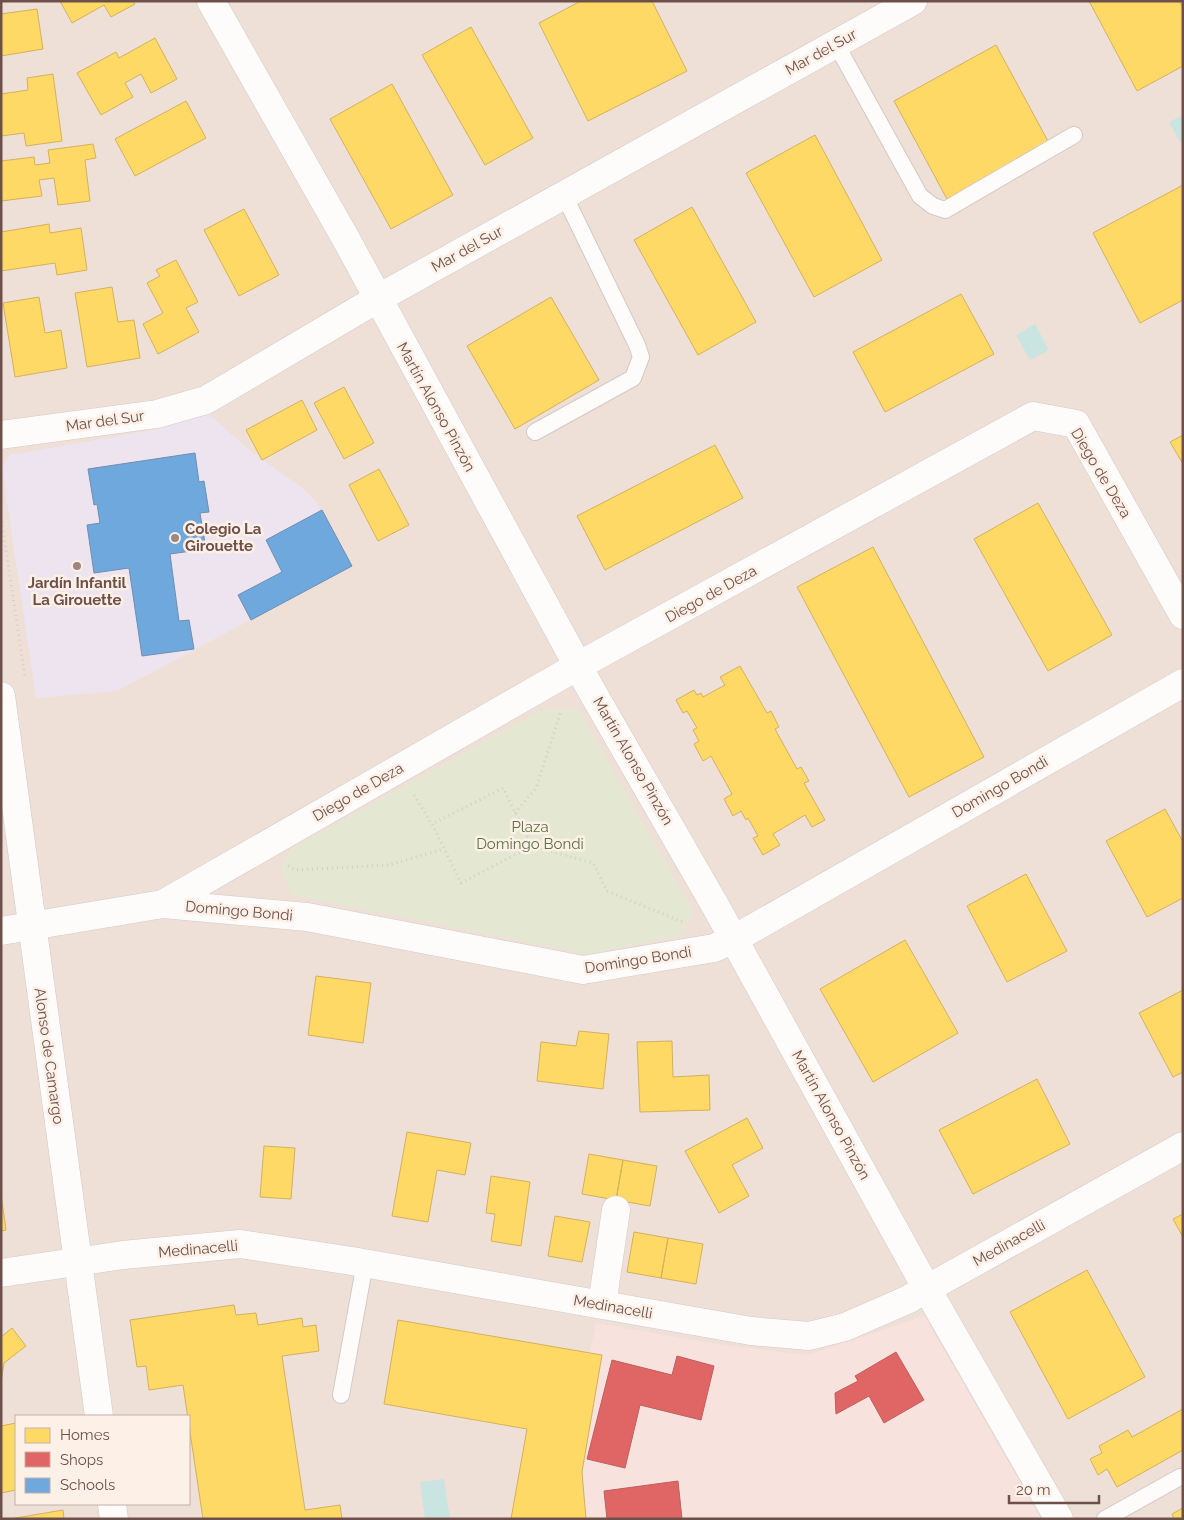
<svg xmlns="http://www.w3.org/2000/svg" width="1184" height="1520" viewBox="0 0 1184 1520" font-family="Raleway,sans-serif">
<rect width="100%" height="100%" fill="#f4ece7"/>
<!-- residential -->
<path fill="#efe0d7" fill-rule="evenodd" d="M1,1h1182v1518h-1182zM16,1416h173v88h-173z"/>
<!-- commercial -->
<path fill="#f7e2de" d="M924,1316l117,203h-467l-7,-58 29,-138 127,22 85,10z"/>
<!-- education -->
<path fill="#ede4ef" d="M205,411l49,43 47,33 14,13 37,66 -235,125 -81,7 -34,-231 8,-12 143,-25z"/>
<!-- green -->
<path fill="#e4e8d2" d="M544,709l34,1 115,202 -14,24 -91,18 -295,-59 -13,-25 11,-21z"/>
<!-- water -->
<path fill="#cae4e1" d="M1183,115v25l-3,2 -11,-20z
M1035,324l14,26 -19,10 -14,-25z
M444,1479l6,40h-25l-5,-37z"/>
<!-- homes -->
<path fill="#ffd966" stroke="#d4b05e" d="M60,1h73l2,3 -24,13 -7,-12 -32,18z
M581,1h71l35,70 -99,50 -49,-98z
M1089,1h90l4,7v58l-46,25z
M37,9l6,40 -42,7v-42z
M471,27l62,111 -48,27 -63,-110z
M155,38l22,41 -26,14 -10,-19 -16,9 8,14 -32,18 -24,-42 39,-21 3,6z
M996,45l53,98 -102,56 -53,-98z
M53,74l9,67 -36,5 -2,-13 -23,3v-42l27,-4 -1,-12z
M392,84l61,111 -62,34 -61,-110z
M186,101l20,37 -71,38 -20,-37z
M815,135l67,125 -68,37 -68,-124z
M93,144l3,14 -11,2 5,41 -32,4 -4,-27 -15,2 3,16 -41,5v-40l33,-4 1,8 15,-2 -2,-13z
M1183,185v115l-43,23 -47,-90z
M692,207l64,115 -58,33 -64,-115z
M244,209l35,66 -40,21 -35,-66z
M49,224l1,9 31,-5 6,42 -30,5 -2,-12 -54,8v-39z
M176,260l22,42 -12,6 13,24 -41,22 -15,-30 20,-11 -16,-30 13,-7 -4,-6z
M112,287l6,35 16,-2 6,38 -53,9 -12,-74z
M961,294l33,60 -109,58 -32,-60z
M39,297l6,36 16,-3 6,38 -52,9 -12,-74z
M551,297l48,83 -84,49 -48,-83z
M344,387l30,56 -30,16 -30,-56z
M302,400l15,30 -55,30 -16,-30z
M1183,435v29l-13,-22z
M715,445l28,53 -138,72 -28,-54z
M379,469l30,56 -31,16 -29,-56z
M1038,503l74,132 -64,36 -74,-132z
M873,547l111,210 -75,40 -112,-210z
M740,666l27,47 4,-2 8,16 -4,2 22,40 4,-2 8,14 -5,2 21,37 -13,7 -7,-12 -32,19 7,11 -17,10 -10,-17 5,-2 -10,-18 -2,2 -5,-9 -8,5 -9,-17 8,-5 -21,-38 -8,5 -9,-17 5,-3 -6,-11 4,-2 -10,-17 -4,2 -7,-13 18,-10 3,5 4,-2 2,4 22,-12 -5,-8z
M1165,809l18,33v56l-36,19 -41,-76z
M1026,874l41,77 -60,31 -40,-76z
M905,940l53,93 -85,49 -53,-93z
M316,976l55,7 -8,60 -55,-8z
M1183,990v82l-10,5 -34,-64z
M579,1031l30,3 -6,55 -66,-8 4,-39 35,4z
M672,1041l1,36 36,-2 1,35 -70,2 -3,-70z
M1037,1079l33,65 -97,50 -34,-64z
M747,1118l16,30 -31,17 17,31 -30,17 -34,-62z
M407,1132l64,11 -6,32 -28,-5 -9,52 -36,-6z
M264,1146l31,2 -4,51 -31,-2z
M589,1154l34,6 -7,40 -34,-6z
M623,1160l34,6 -7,40 -34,-6z
M491,1176l39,6 -9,64 -30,-5 4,-27 -9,-1z
M1,1194l5,36 -5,1z
M1183,1214v23l-10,-18z
M555,1216l35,6 -8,40 -34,-6z
M634,1232l34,6 -7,40 -34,-6z
M668,1238l35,6 -7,40 -35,-6z
M1087,1270l58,107 -77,42 -58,-107z
M234,1305l2,10 20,-2 2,12 44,-7 1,9 13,-2 3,26 -37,5 23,154 35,-5 2,14h-139l-20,-134 -34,5 -3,-24 -9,1 -7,-47z
M398,1320l204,35 -20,117 4,47h-75l16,-90 -143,-25z
M12,1328l14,18 -22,17 -3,19v-45z
M1183,1409v41l-66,37 -10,-18 -9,6 -8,-16 12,-6 -3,-7 29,-16 4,7z
M16,1423v67l-15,3v-67z
M1183,1508v11h-9l-2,-5z
M63,1510l1,9h-54z"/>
<!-- shops -->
<path fill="#e06666" stroke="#be5f5e" d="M896,1352l28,48 -40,23 -15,-27 -33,18 -1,-21 23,-12 -3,-5z
M677,1356l37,10 -13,54 -61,-15 -15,63 -38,-9 25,-99 60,15z
M678,1481l4,38h-75l-3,-28z"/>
<!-- schools -->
<path fill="#6fa8dc" stroke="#6f8eb0" d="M195,453l4,29 5,-1 5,31 -9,1 6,36 -36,5 9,67 10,-1 5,29 -52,7 -13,-88 -35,5 -7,-48 13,-2 -3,-19 -3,1 -6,-36z
M322,510l30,56 -101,54 -13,-25 44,-23 -16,-32z"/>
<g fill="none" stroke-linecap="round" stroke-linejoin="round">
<!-- lane casing -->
<g stroke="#d3c9c5" stroke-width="18">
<path id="lane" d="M836,44l84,152 13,10 12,4 129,-75
M535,432l98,-54 8,-21 -4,-12 -73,-150
M341,1395l24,-132
M1105,1519l75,-42"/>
</g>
<!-- street casing -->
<g stroke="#d3c9c5" stroke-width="29">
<path id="street" d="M211,1l135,238 244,449 126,219 211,382 132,230
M1,435l156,-21 49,-14 171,-101 536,-298
M163,904l415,-238 455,-250 43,8 107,191
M1,931l162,-27 144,13 276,53 131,-22 20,-9 449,-256
M1,1273l122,-18 117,-11 112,17 399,70 58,5 36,-9 62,-27 276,-154
M602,1305l14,-95"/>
</g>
<!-- secondary casing -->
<g stroke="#d2c8c4" stroke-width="29">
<path id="secondary" d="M1,696l98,720
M112,1504l2,15"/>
</g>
<!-- path -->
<path stroke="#d5ccca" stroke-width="3" stroke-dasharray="1 4" stroke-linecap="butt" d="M1,516l24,162
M414,795l18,29
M515,813l21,-25 25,-77
M532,846l-29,-58 -71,36 29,59 71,-37 61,17 14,28 78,32
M288,866l7,4 93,-5 56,-16"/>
<!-- lane -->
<use href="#lane" stroke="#fdfcfb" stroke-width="16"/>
<!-- street -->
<use href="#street" stroke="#fdfcfb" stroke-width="28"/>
<!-- secondary -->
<use href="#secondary" stroke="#fdfcfb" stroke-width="28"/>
</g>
<!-- markers -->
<g fill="#9d8781" stroke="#fdf0e7" stroke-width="2">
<circle cx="175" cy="538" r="5"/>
<circle cx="77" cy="566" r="5"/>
</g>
<g text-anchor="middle" stroke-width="5" stroke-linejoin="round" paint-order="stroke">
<!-- street labels -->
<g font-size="15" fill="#6e504a" stroke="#fdf0e7">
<text transform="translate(821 52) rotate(-29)" y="5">Mar del Sur</text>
<text transform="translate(467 249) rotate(-29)" y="5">Mar del Sur</text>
<text transform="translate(436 407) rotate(61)" y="5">Martín Alonso Pinzón</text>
<text transform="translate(105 421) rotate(-8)" y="5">Mar del Sur</text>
<text transform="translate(1101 473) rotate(59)" y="5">Diego de Deza</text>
<text transform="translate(711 594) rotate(-29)" y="5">Diego de Deza</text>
<text transform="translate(633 761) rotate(60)" y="5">Martín Alonso Pinzón</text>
<text transform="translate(1000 787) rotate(-30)" y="5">Domingo Bondi</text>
<text transform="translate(358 792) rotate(-30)" y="5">Diego de Deza</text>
<text transform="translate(239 911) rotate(5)" y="5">Domingo Bondi</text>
<text transform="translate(638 960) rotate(-9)" y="5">Domingo Bondi</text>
<text transform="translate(49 1056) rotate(82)" y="5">Alonso de Camargo</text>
<text transform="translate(831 1115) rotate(61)" y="5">Martín Alonso Pinzón</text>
<text transform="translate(1009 1243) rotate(-29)" y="5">Medinacelli</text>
<text transform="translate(198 1249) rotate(-5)" y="5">Medinacelli</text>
<text transform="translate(613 1307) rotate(10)" y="5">Medinacelli</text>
</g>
<!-- poi labels -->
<g font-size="15" font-weight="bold" fill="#6e504a" stroke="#fdf0e7" text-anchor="start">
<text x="185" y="534">Colegio La<tspan x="185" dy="17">Girouette</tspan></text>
<text x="77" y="588" text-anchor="middle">Jardín Infantil<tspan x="77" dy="17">La Girouette</tspan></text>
</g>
<!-- park labels -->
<g font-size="15" fill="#5c7343" stroke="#fdf0e7">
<text x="530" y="832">Plaza<tspan x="530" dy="17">Domingo Bondi</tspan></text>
</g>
</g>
<!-- border -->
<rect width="1184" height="1520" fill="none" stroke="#6e504a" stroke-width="5"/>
<!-- legend -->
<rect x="15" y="1415" width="175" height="90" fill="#fdf0e7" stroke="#c4b0a8"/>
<rect x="25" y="1428" width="25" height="15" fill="#ffd966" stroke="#c4b0a8"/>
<text x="60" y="1440" font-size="15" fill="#6e504a">Homes</text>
<rect x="25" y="1452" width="25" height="15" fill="#e06666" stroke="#c4b0a8"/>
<text x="60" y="1465" font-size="15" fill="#6e504a">Shops</text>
<rect x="25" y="1478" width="25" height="15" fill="#6fa8dc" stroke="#c4b0a8"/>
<text x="60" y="1490" font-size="15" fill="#6e504a">Schools</text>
<!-- scale -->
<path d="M1009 1495v8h90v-8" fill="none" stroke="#6e504a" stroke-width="2.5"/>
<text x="1016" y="1495" font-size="15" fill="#6e504a" stroke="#fdf0e7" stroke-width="4" paint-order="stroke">20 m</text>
</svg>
